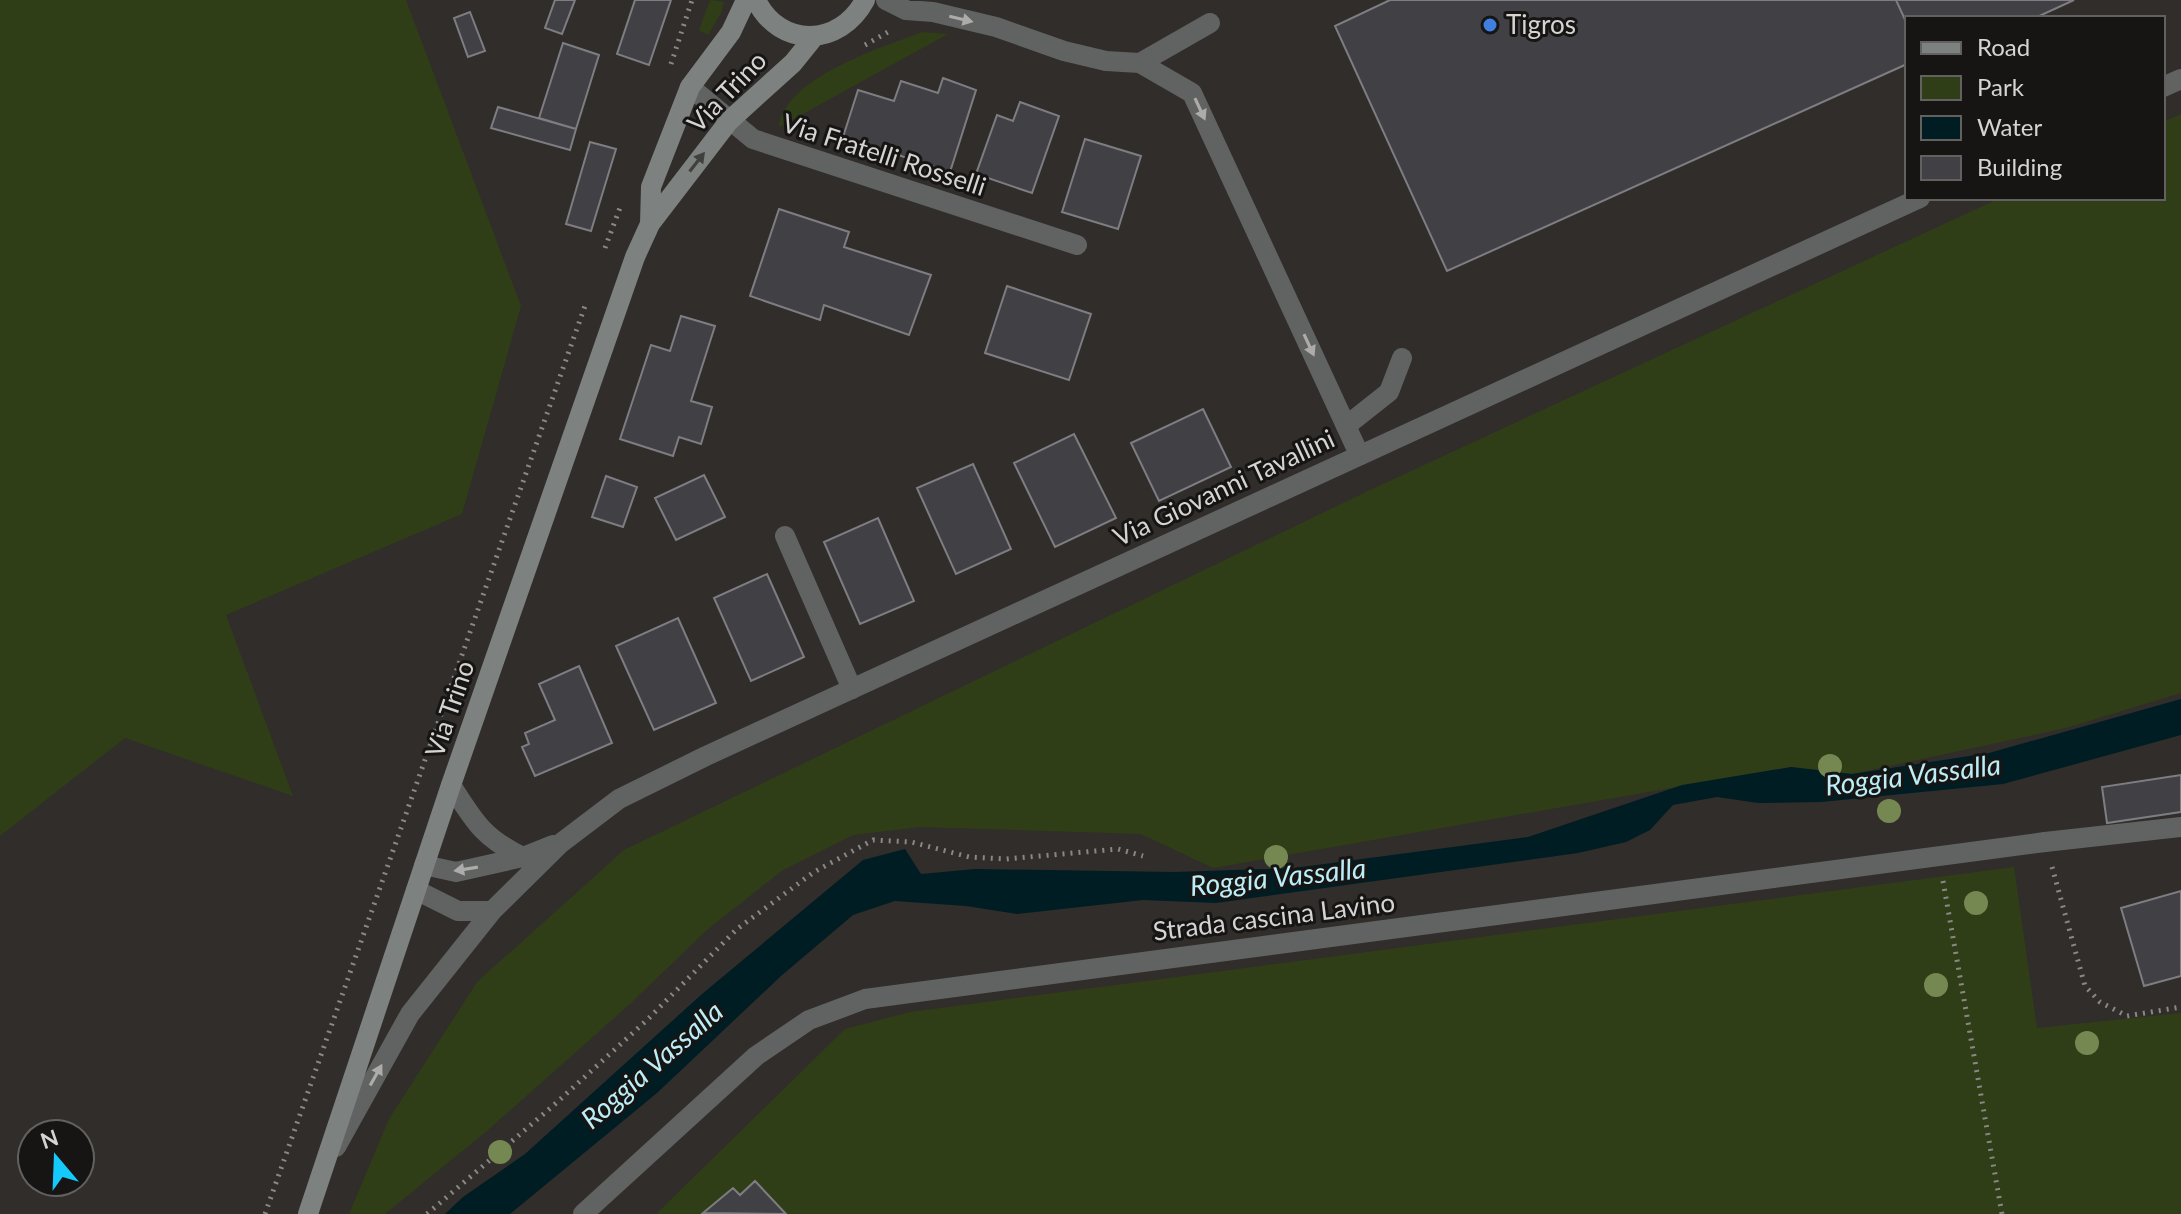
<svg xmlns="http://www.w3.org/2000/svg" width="2181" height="1214" viewBox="0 0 2181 1214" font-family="Lato,sans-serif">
<rect width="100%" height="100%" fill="#302d2a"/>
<!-- green -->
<path fill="#303e17" d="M0,0h406l115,306 -59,208 -236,101 67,181 -168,-58 -125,98z
M710,0l14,2 -3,11 -13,22 -9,-5z
M922,32l26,2 -169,93c6,-50 102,-79 143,-95z
M2181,114v579l-115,35 -214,46 -61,-7 -578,101 -72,-34 -221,-7 -67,8 -70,35 -75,59 -77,74 -143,127 -103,84h-36l40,-95 88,-137 147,-132 746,-360 630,-292h163v-76z
M2014,867l23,161 144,-15v201h-1395l-31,-32 -15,13 -7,-7 -29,26h-48l189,-185 65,-17z"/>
<!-- water -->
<path fill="#001d23" d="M2181,699v36l-178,49 -182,18 -63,1 -41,-6 -44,8 -23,25 -24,12 -48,11 -362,50 -73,-3 -126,14 -51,-8 -71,-5 -42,14 -72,61 -124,117 -147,121h-65l18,-17 62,-43 177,-160 161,-134 42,-11 16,25 54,-5 199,3 120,-4 234,-31 154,-52 109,-18 61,7 137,-21z"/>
<!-- building -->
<path fill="#414145" stroke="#7d7d82" stroke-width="2" d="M555,0h20l-13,34 -17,-6z
M635,0h36l-22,65 -32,-11z
M1390,0h506l11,24v40l-460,207 -112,-245z
M1896,0h178l-39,18h-128v6z
M470,12l15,39 -17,6 -14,-39z
M563,43l36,12 -23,74 -37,-11z
M943,78l33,12 -26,82 -107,-35 15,-47 36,11 7,-20 37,12z
M1020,102l39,14 -27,77 -56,-19 21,-59 16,6z
M498,107l78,22 -6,21 -79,-22z
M1085,139l56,17 -23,73 -56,-17z
M590,142l26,7 -25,82 -25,-7z
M779,209l70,23 -5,15 87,28 -22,60 -85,-30 -4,15 -70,-24z
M1007,286l84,28 -22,66 -84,-27z
M681,316l34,10 -24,75 21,6 -11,37 -22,-7 -6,19 -53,-17 31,-94 19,6z
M1203,409l28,58 -72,34 -28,-58z
M1074,434l42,84 -61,29 -41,-84z
M973,464l38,85 -55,25 -39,-86z
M704,475l21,42 -49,23 -21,-42z
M606,476l31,11 -14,40 -31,-10z
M878,518l36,83 -54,23 -36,-82z
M767,574l37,83 -53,24 -37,-83z
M678,618l38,85 -62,27 -38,-84z
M579,666l33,77 -77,33 -13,-29 7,-3 -4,-11 30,-13 -16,-36z
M2181,775v37l-74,11 -5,-36z
M2181,891v85l-37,10 -23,-78z
M755,1181l31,33 -83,-1 30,-25 7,7z"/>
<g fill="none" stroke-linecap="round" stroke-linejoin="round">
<!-- path -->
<path stroke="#8a8885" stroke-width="5" stroke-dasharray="2 6" stroke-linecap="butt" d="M865,45l23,-13
M671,64l21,-64
M605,248l16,-43
M2052,867l33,119 15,16 27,14 54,-9
M1943,881l59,333
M265,1214l321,-911
M427,1214l127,-109 93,-85 90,-91 77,-57 59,-32 38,2 58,15 37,2 112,-10 25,7"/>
<!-- lane -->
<path stroke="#616362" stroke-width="20" d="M1140,63l70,-40
M1346,426l43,-34 13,-34
M785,536l67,153
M2045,842l136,-15"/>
<!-- street -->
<path stroke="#616362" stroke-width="20" d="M886,0l20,10 27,2 63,15 68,24 42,10 34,2 52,30 167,361
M690,87l63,52 324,106
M2163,87l18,-8
M451,785c23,36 32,53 72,72
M424,865l32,7 67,-15 30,-12
M416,890l42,21h34
M336,1147l74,-133 82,-103 69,-68 58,-44 87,-43 1214,-558
M583,1214l173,-158 53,-36 56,-21 1180,-157"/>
<!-- secondary -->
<path stroke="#7d817f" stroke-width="20" d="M756,0c24,49 84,47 109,0
M650,224l1,-37 39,-100 41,-55 15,-32
M308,1214l143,-429 184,-528 15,-33 79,-103 64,-58 21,-26"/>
</g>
<!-- trees -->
<g fill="#768852">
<circle cx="1830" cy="766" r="12"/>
<circle cx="1889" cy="811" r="12"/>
<circle cx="1276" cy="857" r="12"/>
<circle cx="1976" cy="903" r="12"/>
<circle cx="1936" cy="985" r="12"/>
<circle cx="2087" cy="1043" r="12"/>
<circle cx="500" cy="1152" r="12"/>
</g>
<!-- one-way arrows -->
<defs><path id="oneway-solid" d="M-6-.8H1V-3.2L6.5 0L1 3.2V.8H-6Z" transform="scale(2)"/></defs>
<g fill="#adacab">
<use href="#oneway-solid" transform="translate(961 19) rotate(13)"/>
<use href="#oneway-solid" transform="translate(1200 109) rotate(65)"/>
<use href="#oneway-solid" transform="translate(1309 345) rotate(65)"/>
<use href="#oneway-solid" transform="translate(466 869) rotate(171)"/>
<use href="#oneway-solid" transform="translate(376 1075) rotate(-61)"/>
</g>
<use fill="#40403f" href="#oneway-solid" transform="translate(697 162) rotate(-52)"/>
<!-- markers -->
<circle fill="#3f7fe0" stroke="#171514" stroke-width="3" cx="1490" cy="25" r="8"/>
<g text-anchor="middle" stroke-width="6" stroke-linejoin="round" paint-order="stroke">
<!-- poi labels -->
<g font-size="26" fill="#d6d4d2" stroke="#171514" text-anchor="start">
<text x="1506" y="34">Tigros</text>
</g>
<!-- street labels -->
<g font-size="26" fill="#d6d4d2" stroke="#171514">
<text transform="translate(727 92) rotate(-46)" y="9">Via Trino</text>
<text transform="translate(884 155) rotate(18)" y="9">Via Fratelli Rosselli</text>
<text transform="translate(1224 488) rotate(-25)" y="9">Via Giovanni Tavallini</text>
<text transform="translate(450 709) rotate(-71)" y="9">Via Trino</text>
<text transform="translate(1274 917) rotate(-7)" y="9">Strada cascina Lavino</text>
</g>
<!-- water labels -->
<g font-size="28" font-style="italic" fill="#bceef8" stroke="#171514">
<text transform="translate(1913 775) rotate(-7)" y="10">Roggia Vassalla</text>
<text transform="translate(1278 877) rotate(-6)" y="10">Roggia Vassalla</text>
<text transform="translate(652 1065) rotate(-41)" y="10">Roggia Vassalla</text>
</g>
</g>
<!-- legend -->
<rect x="1905" y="16" width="260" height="184" fill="#171514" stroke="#636160" stroke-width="2"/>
<rect x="1921" y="42" width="40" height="12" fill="#7d817f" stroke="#636160" stroke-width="2"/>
<text x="1977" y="56" font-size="24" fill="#d6d4d2">Road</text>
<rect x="1921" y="76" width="40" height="24" fill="#303e17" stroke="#636160" stroke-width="2"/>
<text x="1977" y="96" font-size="24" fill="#d6d4d2">Park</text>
<rect x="1921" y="116" width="40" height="24" fill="#001d23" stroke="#636160" stroke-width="2"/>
<text x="1977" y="136" font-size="24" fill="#d6d4d2">Water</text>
<rect x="1921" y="156" width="40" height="24" fill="#414145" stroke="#636160" stroke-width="2"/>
<text x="1977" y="176" font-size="24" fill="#d6d4d2">Building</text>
<!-- north arrow -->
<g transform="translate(56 1158) rotate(341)"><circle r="38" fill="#171514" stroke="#636160" stroke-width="2"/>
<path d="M0-6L14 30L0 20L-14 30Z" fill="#13cafb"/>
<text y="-12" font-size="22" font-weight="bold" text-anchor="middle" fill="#d6d4d2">N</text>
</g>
</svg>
